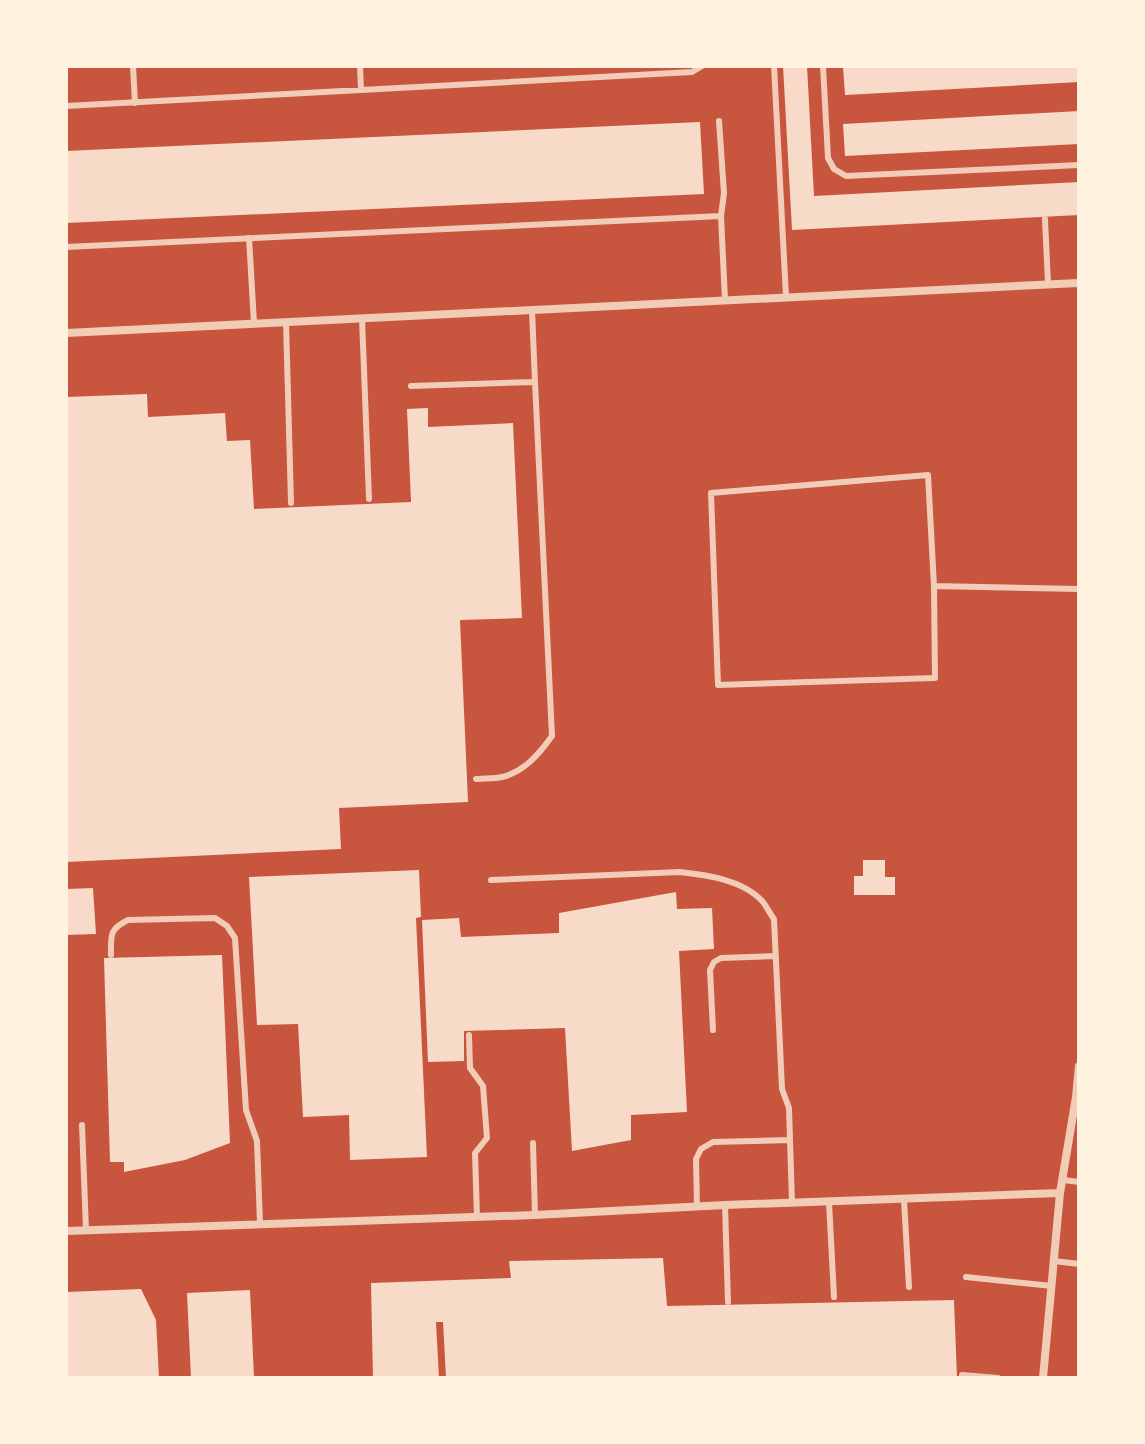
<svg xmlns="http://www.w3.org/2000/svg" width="1145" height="1444" viewBox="0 0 1145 1444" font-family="'Noto Sans',sans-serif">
<rect width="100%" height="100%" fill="#c8553d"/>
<!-- building -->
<path fill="#f7dbc8" d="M783,66h24l7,130 265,-14v33l-287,15z
M856,66h223v16l-234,13 -2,-28z
M1079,111v33l-234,12 -2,-32z
M700,122l4,72 -638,29v-72z
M147,394l1,23 77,-4 2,28 23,-1 4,69 157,-7 -4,-93 21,-1v19l85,-4 9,195 -62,2 8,182 -129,6 2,41 -275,13v-465z
M863,860h22v17h10v18h-41v-19h9z
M419,870l2,47 -5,1 11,239 -77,3 -1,-45 -46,2 -5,-93 -41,1 -8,-148z
M93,888l3,46 -30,1v-46z
M676,892l1,17 35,-1 2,41 -35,2 8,161 -56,3v25l-59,11 -7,-123 -101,3v30l-36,1 -6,-142 37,-2 2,19 98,-4v-20z
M222,955l8,188 -45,17 -61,12v-10h-14l-6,-204z
M663,1258l4,48 287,-6 3,78h-511l-3,-56h-7l3,56h-66l-2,-95 140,-5 -2,-17z
M141,1289l15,31 3,58h-93v-86z
M250,1290l4,88h-63l-4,-85z"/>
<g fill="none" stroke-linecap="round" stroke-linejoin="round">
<!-- service -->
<path stroke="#f1ccb7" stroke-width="6" d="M133,66l2,37
M360,66l1,24
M774,66l12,231
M823,66l5,92 6,11 12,7 233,-11
M66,106l626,-34 10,-6
M719,121l5,72 -3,23
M1045,219l3,65
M249,238l5,85
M66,247l655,-31 4,84
M362,318l7,181
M286,322l5,181
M411,386l124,-4 -3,-72
M928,475l6,111 1,92 -217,7 -7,-192z
M934,586l145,3
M476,779c8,-1 18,0 26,-2 22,-5 37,-23 50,-41l-17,-354
M491,880l189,-8c27,3 64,8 83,30 4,5 7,12 11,17l8,170 7,19 3,95
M111,955c0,-19 -2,-26 17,-35l87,-2 12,8 8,12 11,172 11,31 3,83
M713,1030l-3,-60 4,-8 7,-4 55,-2
M469,1035l1,33 13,18 4,52 -12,15 2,64
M82,1125l4,105
M533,1143l2,72
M1063,1180l16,2
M904,1200l5,87
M829,1202l5,95
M725,1205l3,97
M697,1207l-1,-48 5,-10 12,-7 77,-2
M1054,1261l25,3
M966,1277l86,9
M962,1375l36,3"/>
<!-- minor -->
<path stroke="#f1ccb7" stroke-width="8" d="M66,333l1013,-50
M66,1231l469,-16 190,-10 335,-12
M1043,1378l17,-185 16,-96 3,-31"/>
</g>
<!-- border -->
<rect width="1145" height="1444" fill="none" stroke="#fff3e0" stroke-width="136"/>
</svg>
